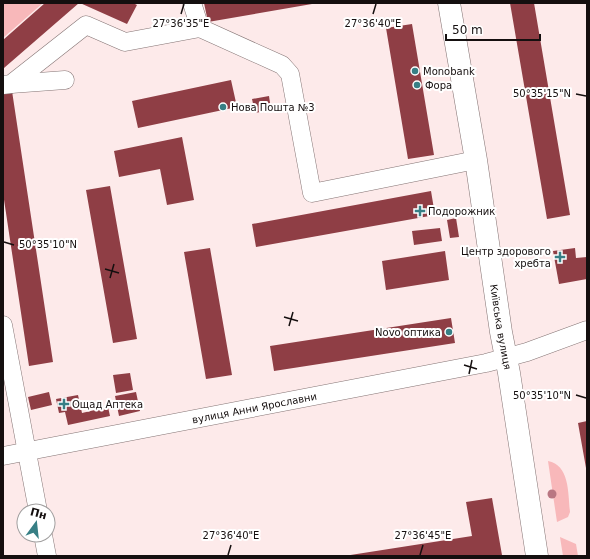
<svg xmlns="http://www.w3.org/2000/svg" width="590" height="559" viewBox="0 0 590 559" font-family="'DejaVu Sans',sans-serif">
<rect width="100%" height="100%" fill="#fdeaea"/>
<!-- green -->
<path fill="#f8b8ba" d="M3,3h40l-40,35z
M548,461c22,4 20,33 22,51l-2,5 -11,5z
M560,537l16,7 2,12h-15z"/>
<!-- building -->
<path fill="#8f3e45" d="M45,3h34l-75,65 -1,-28z
M80,3h53l4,2 -10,19z
M204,3h108v1l-104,18z
M510,3h24l36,212 -23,4z
M412,24l22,131 -26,4 -22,-131z
M231,80l6,27 -99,21 -6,-27z
M12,91l41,271 -24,4 -26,-173v-101z
M269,96l2,14 -16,3 -3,-14z
M182,137l12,63 -27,5 -7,-36 -41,8 -5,-26z
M110,186l27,153 -24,4 -27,-153z
M431,191l4,24 -179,32 -4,-23z
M456,218l3,19 -9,1 -3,-18z
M440,228l2,13 -28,4 -2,-14z
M210,248l22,127 -26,4 -22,-127z
M575,248l1,10 11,-1v22l-28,5 -6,-33z
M445,251l4,29 -63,10 -4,-29z
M451,318l4,25 -181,28 -4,-25z
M130,373l3,17 -17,3 -3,-18z
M49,392l3,13 -21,5 -3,-13z
M136,392l4,19 -21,5 -4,-20z
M78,395l4,18 26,-6 2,9 -42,9 -3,-13 -6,1 -3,-14z
M587,421v47h-1l-8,-45z
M492,498l10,57 -158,1 128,-20 -6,-34z"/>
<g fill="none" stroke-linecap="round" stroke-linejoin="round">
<!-- minor casing -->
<g stroke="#847474" stroke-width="19">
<g id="minor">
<path d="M192,3l8,25 82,37 8,9 22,119 164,-33"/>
<path d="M11,84l54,-4"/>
<path d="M3,85l8,-1 75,-59 39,17 75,-14"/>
<path d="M3,325l35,186"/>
<path id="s1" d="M3,456l483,-93 41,-11 60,-22"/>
<path d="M43,535l4,21"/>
</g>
</g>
<!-- major casing -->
<g stroke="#847474" stroke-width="23">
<g id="major">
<path id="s2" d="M449,3l27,157 25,172 8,41 28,183"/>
</g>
</g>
<!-- minor -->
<use href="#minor" stroke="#fff" stroke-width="18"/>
<!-- major -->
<use href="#major" stroke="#fff" stroke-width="22"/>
</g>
<!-- trees -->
<circle fill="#b97682" cx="552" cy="494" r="4.5"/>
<!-- ticks -->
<path fill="none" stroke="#150f0f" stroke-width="1.5" d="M181,14l3,-10M373,14l3,-10M576,94l10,2M4,242l10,3M105,269l14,4M110,278l4,-14M284,317l14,4M289,326l4,-14M464,365l13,4M469,374l3,-14M576,395l10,3M228,555l3,-10M420,555l3,-10"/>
<!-- markers -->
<g fill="#377f85" stroke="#fff" stroke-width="1.5">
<circle cx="415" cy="71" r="4"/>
<circle cx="417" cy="85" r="4"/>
<circle cx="223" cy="107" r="4"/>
<path d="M418 205h4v4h4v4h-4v4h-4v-4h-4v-4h4z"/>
<path d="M558 251h4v4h4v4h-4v4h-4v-4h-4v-4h4z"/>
<circle cx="449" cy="332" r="4"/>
<path d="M62 398h4v4h4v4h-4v4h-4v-4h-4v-4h4z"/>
</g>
<g text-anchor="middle" stroke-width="4" stroke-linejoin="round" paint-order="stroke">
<!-- poi labels -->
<g font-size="10" fill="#150f0f" stroke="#fff" text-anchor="start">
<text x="423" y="75">Monobank</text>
<text x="425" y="89">Фора</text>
<text x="231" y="111">Нова Пошта №3</text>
<text x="428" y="215">Подорожник</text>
<text x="551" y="255" text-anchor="end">Центр здорового<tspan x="551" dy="12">хребта</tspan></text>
<text x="441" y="336" text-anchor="end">Novo оптика</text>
<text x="72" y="408">Ощад Аптека</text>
</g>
<!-- street labels -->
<g font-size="10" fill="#150f0f" stroke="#fff">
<text dy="4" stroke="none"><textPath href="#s2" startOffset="328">Київська вулиця</textPath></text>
<text dy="4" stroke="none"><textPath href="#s1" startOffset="256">вулиця Анни Ярославни</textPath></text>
</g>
</g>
<g font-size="10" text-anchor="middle" fill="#150f0f" stroke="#fff" stroke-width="4" stroke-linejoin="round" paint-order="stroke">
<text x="181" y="27">27°36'35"E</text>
<text x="373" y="27">27°36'40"E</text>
<text x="542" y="97">50°35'15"N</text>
<text x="48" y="248">50°35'10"N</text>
<text x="542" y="399">50°35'10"N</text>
<text x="231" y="539">27°36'40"E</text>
<text x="423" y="539">27°36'45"E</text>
</g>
<!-- border -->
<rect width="590" height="559" fill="none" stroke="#150f0f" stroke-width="8"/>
<!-- north arrow -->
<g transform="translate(36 523) rotate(15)"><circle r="19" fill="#ffffff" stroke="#a19f9f"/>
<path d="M0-3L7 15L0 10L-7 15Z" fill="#377f85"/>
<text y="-6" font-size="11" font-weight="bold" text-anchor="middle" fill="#150f0f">Пн</text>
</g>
<!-- scale -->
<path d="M446 34v6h94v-6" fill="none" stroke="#150f0f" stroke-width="2"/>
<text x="452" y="34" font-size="12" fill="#150f0f" stroke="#ffffff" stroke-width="3" paint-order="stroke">50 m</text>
</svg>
